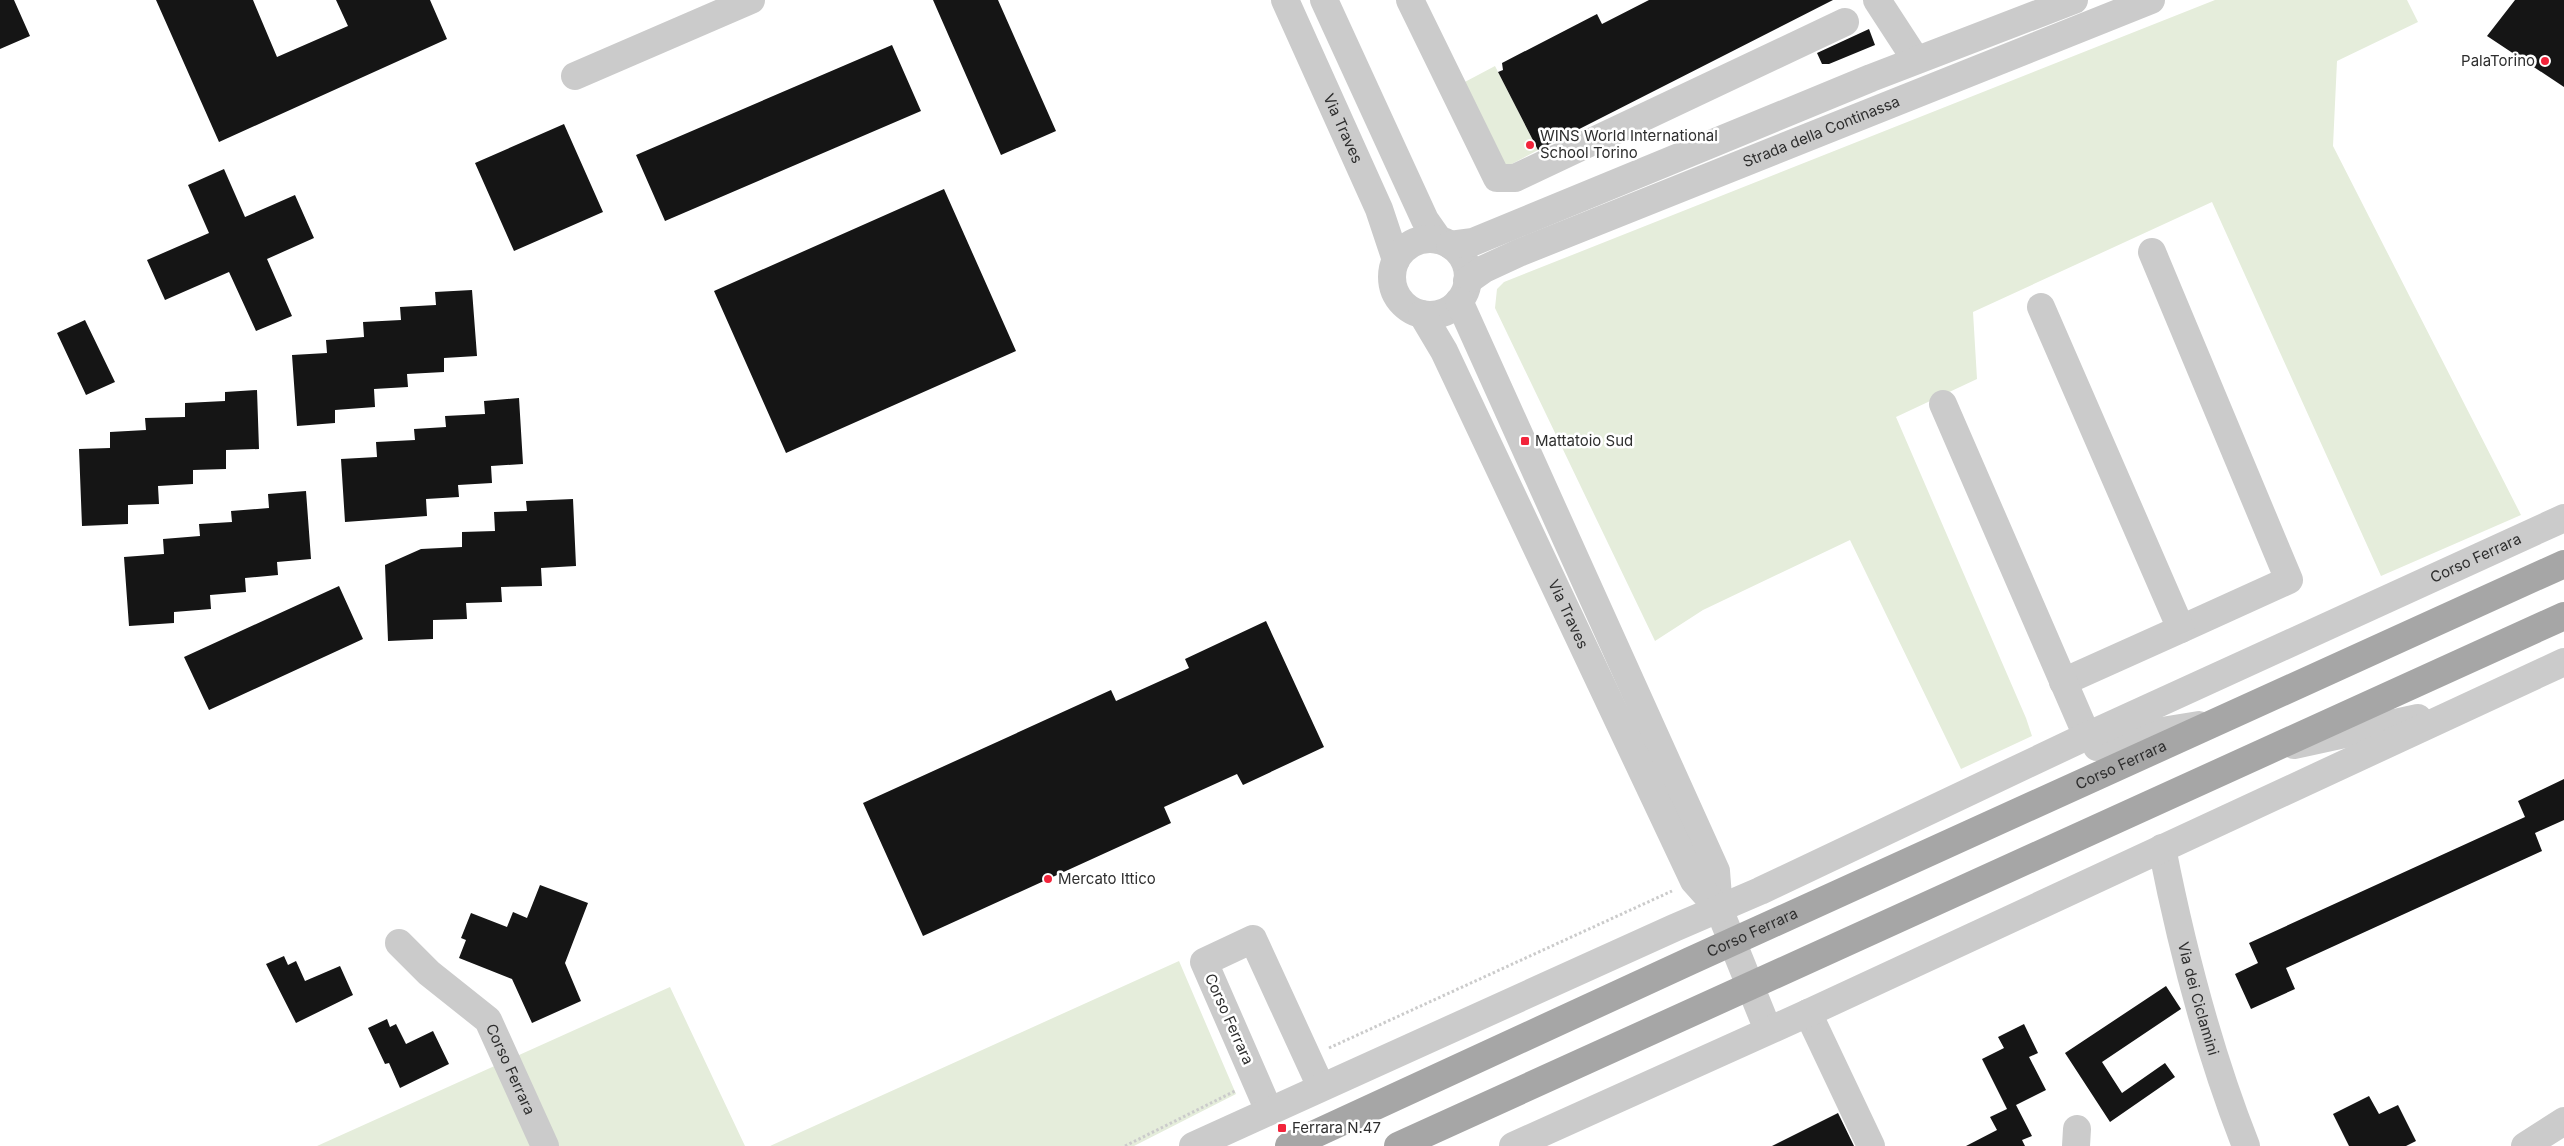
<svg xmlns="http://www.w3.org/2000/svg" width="2564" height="1146" viewBox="0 0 2564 1146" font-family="Inter,sans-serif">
<rect width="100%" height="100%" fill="#fff"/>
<!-- green -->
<path fill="#e5eddb" d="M2215,0h192l11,22 -81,39 -4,85 188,369 -140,61 -169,-374 -239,110 4,67 -81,38 130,301 6,18 -71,33 -111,-229 -147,70 -48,31 -160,-333 2,-19 7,-7z
M1495,66l43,84 -32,17 -45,-83z
M1179,961l57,133 -102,52h-364z
M670,987l75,159h-428z"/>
<!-- building -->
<path fill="#151515" d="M0,0h14l16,36 -30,13z
M156,0h97l24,57 71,-31 -12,-26h94l17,39 -228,103z
M933,0h65l58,131 -55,24z
M1649,0h184l-295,150 -40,-78 5,-2 -1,-7 95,-49 5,10z
M2515,0h49v87l-77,-51z
M1869,29l6,16 -46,19h-7l-5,-11z
M892,45l29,66 -256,110 -29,-66z
M564,124l39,88 -89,39 -39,-88z
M224,169l21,48 50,-22 19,43 -47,21 25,57 -36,15 -27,-59 -64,28 -18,-40 62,-27 -21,-48z
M944,189l72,162 -230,102 -72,-162z
M472,290l5,66 -33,2v14l-37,2 1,13 -34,2 1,18 -40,3v13l-38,3 -5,-71 35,-2 -1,-13 38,-3 -1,-15 38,-2 -1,-13 36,-2 -1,-13z
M85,320l30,62 -29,13 -29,-62z
M257,390l2,59 -33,1v19l-33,1v14l-35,2 1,18 -31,1v19l-46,2 -3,-77 31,-1v-16l36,-2 -1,-12 40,-1v-14l40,-2v-9z
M519,398l4,66 -32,2 1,17 -34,2 1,12 -33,2 1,17 -82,6 -4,-63 36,-2 -1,-15 39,-2 -1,-11 32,-2 -1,-11 40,-2 -1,-13z
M306,491l5,68 -34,3 1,13 -33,3 1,14 -36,3 1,14 -37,3v11l-45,3 -5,-69 40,-3 -1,-15 37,-3 -1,-12 33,-2 -1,-11 38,-3 -1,-14z
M573,499l3,67 -35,2 1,18 -41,1 1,15 -36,1 1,16 -34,1v19l-45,2 -3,-76 36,-16 41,-2v-15l33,-1 -1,-19 33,-1 -1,-10z
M339,586l24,53 -154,71 -25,-53z
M1266,621l58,126 -81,38 -6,-11 -73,33 7,16 -248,113 -60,-133 248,-113 5,11 73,-33 -4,-9z
M2564,779v41l-29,13 7,18 -256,117 9,21 -44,20 -16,-35 23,-11 -9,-20 276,-126 -7,-16z
M540,885l48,18 -23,60 16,38 -49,22 -20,-44 -53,-21 7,-18 -5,-2 10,-25 36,14 6,-15 14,6z
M284,956l4,9 8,-4 9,20 35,-15 13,29 -57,28 -30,-59z
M2166,986l15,23 -79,53 20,31 43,-30 10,14 -65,45 -45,-69z
M387,1019l3,8 6,-3 10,20 27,-13 16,33 -49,24 -11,-25 -4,1 -17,-36z
M2024,1024l14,29 -9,4 17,33 -30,15 16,31 -10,4 3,6h-59l31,-16 -7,-13 17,-8 -25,-50 22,-11 -6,-11z
M2369,1096l10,18 19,-9 18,36 -10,5h-57l-16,-32z
M1838,1113l16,33h-82z"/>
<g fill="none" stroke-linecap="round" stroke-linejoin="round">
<!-- path -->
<path stroke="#cbcbcb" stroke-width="3" stroke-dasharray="2.5 2.5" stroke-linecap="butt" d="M1329,1048l343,-157
M1125,1146l110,-55"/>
<!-- minor -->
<g stroke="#cbcbcb" stroke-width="28">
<path id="s1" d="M1285,0l94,209 17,51"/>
<path d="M1324,0l101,220 14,20"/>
<path d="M1410,0l87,178h18l330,-156"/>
<path d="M1877,0l39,60"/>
<path d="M575,76l176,-76"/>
<circle cx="1430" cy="277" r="38"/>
<path d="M1450,245l23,-3 398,-164 203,-78"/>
<path d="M2152,252l137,328 -108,49"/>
<path id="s2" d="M1467,281l17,-12 37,-17 630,-252"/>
<path d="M1459,301l257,570 3,38"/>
<path d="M2041,307l140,322 -118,53"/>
<path id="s3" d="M1422,314l22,37 250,530 25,28 49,121"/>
<path d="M1943,404l144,332"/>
<path d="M2294,745l124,-27"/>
<path d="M2097,747l34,-11 68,-11"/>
<path id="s4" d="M2162,848c20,101 46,202 84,298"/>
<path id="s5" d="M399,943l30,30 59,47 57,126"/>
<path d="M1808,1013l63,133"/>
<path d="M1269,1111l-65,-149 49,-23 68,148"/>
<path id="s6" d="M1193,1146l481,-218 86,-37 327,-155 477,-218"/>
<path d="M1513,1146l295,-133 756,-351"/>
<path d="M2076,1146l1,-17"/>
<path d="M2525,1146l39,-25"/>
</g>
<!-- major -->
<g stroke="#a6a6a6" stroke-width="28">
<path id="s7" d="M1289,1146l401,-185 874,-397"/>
<path d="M1398,1146l1166,-530"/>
</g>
</g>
<!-- markers -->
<g fill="#f2243b" stroke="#fff" stroke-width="2">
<circle cx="2545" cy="61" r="5"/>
<circle cx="1530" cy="145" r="5"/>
<rect x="1520" y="436" width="10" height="10" rx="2.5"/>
<circle cx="1048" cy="879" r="5"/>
<rect x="1277" y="1123" width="10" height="10" rx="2.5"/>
</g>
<g text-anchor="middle" stroke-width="5" stroke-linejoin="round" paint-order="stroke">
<!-- poi labels -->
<g font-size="15" fill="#2e2e2e" stroke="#fff" text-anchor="start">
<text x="2535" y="66" text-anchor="end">PalaTorino</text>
<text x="1540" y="141">WINS World International<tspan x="1540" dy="17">School Torino</tspan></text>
<text x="1535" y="446">Mattatoio Sud</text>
<text x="1058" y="884">Mercato Ittico</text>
<text x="1292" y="1133">Ferrara N.47</text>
</g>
<!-- street labels -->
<g font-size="15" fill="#2e2e2e" stroke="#fff">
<text dy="5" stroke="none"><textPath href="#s1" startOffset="141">Via Traves</textPath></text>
<text dy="5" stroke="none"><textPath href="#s2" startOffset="385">Strada della Continassa</textPath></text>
<text dy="5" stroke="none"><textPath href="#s6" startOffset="1411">Corso Ferrara</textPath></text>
<text dy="5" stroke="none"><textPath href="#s3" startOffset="334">Via Traves</textPath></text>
<text dy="5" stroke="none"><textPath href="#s7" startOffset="915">Corso Ferrara</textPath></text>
<text dy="5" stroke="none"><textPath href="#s7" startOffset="510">Corso Ferrara</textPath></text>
<text dy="5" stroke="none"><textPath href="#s4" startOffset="155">Via dei Ciclamini</textPath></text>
<text transform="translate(1229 1019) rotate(66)" y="5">Corso Ferrara</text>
<text dy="5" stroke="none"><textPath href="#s5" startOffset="172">Corso Ferrara</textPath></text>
</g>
</g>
</svg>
